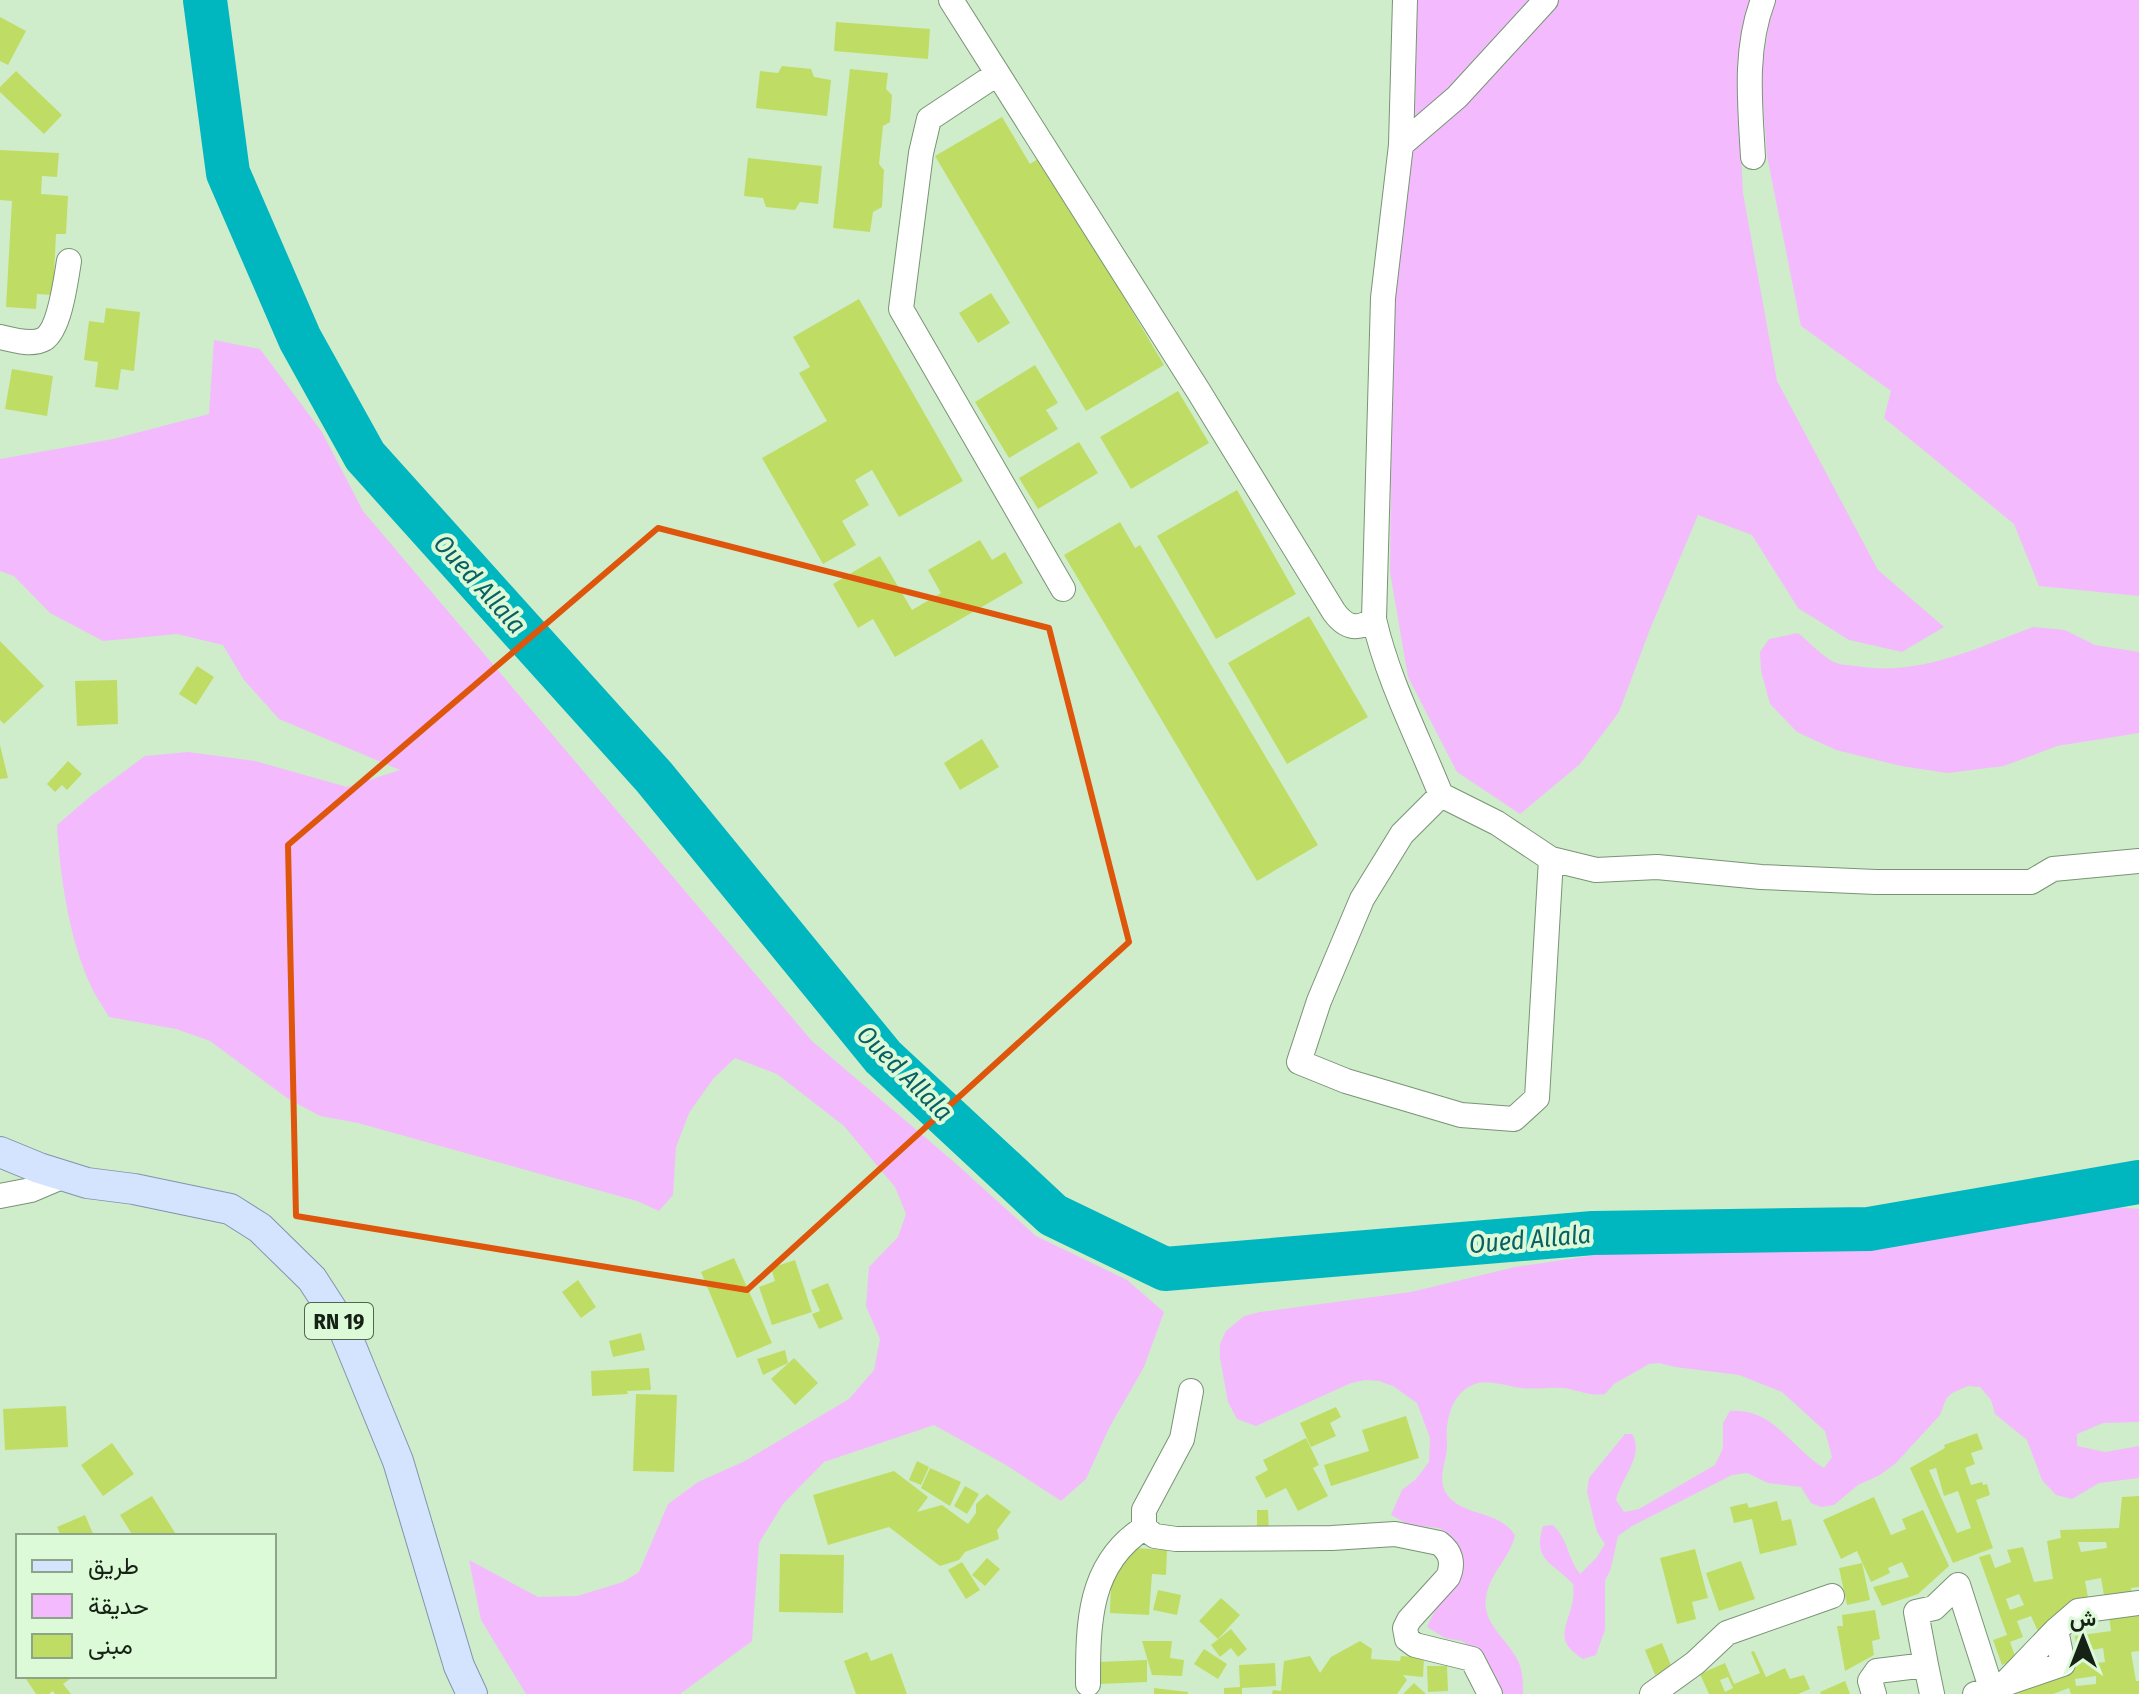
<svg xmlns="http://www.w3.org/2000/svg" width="2139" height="1694" viewBox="0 0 2139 1694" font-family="'Fira Sans Condensed',Vazirmatn,sans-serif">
<rect width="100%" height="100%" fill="#cfedca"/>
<!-- green -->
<path fill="#f3bbfd" d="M1417,0h333l-6,20 -7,57 6,116 34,188 101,189 66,57 -42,25 -53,-12 -51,-32 -46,-73 -54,-20 -48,114 -31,83 -39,52 -60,50 -63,-42 -49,-95 -18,-105 3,-272 22,-184z
M1776,0h363v596l-100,-10 -25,-62 -130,-106 7,-27 -90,-65 -34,-170 -6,-83 8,-49z
M214,340l46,9 62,83 41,79 449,530 141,120 83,75 91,44 37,32 -20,55 -35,61 -23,51 -25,22 -55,-36 -72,-40 -110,37 -41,42 -24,39 -7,98 -72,53h-154l-45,-74 -12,-60 69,37 39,-1 46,-14 16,-10 29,-68 30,-22 47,-21 104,-62 25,-29 6,-31 -14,-33 3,-39 29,-30 8,-23 -11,-27 -51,-61 -67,-52 -42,-16 -22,21 -24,34 -13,34 -3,48 -14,16 -22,-10 -279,-78 -38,-7 -33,-18 -77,-57 -34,-12 -67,-12c-6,-11 -14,-21 -19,-33 -21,-46 -30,-108 -33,-159l35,-30 53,-39 43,-4 67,9 92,26 53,-17 -121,-51 -35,-39 -21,-35 -46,-11 -74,7 -53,-28 -36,-37 -14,-5v-112l113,-20 96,-25z
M2033,627l32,3 30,15 44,7v81l-82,13 -53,20 -57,7 -46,-7 -65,-16 -39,-18 -27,-28 -9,-33 -1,-19 9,-13 29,-6c11,9 22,21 34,28 6,4 16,4 24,5 63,11 120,-18 177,-39z
M2116,1207l23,2v213l-36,1 -26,11v12l28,6 34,-6v32l-40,5 -27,16 -16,-4 -14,-15 -15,-40 -32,-26 -4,-14 -11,-13 -12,-1 -16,7 -6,6 -6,16 -44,48 -16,12 -22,10 -24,20 -13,2 -10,-4 -10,-16 -33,-4 -21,-10 -15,2 -100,51 -14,10 -7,32 -6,13v49l-9,25 -13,4c-38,-23 -5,-40 -10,-75 -20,-22 -41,-23 -30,-58l10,-1c16,16 14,32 27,49l17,-17 8,-13 -8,-12 -10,-40 2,-14 36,-44h7c13,21 -11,44 -16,66l8,12 15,-3 76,-44 8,-17v-25l7,-12c43,-4 62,38 94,57l8,-11 -7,-26 -43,-39 -43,-17 -64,-8 -16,-4 -10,1 -35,20 -9,10c-14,2 -22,-2 -36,-5 -15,-3 -33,1 -48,-1 -13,-2 -31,-8 -43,-5 -26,7 -33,37 -31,60 1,18 -12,36 1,53 18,21 50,14 67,39 -5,24 -24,35 -29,62 -4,26 19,40 30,60 7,12 7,24 7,37h-23l-21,-40 -17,-13 -17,-3 -18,-11c9,-22 22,-34 35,-53l-2,-19 -10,-20 -11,-7 -30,-3 -18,-10 11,-25 14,-11 13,-17 1,-24 -13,-35 -24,-17 -14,-5 -14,-1 -14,3 -95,43 -19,-7 -9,-17 -8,-44v-14l6,-13 18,-15 16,-4 151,-20 104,-25 101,-15 94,-6 103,1 159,-18z"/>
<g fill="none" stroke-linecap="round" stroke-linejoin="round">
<!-- river -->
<path stroke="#00b6bf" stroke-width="44" d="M205,0l23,173 72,166 65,117 289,321 229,280 170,158 112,54 428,-36 276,-4 270,-47"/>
</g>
<!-- building -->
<path fill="#bfdd65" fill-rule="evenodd" d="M0,17l26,14 -18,34 -8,-4z
M836,22l94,7 -2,30 -94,-8z
M782,66l29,3 3,8 17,3 -4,36 -71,-8 4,-37 18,2z
M850,69l38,4 -2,16 6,6 -2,27 -7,4 -4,38 5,6 -2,37 -9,5 -3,20 -37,-4z
M16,71l46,44 -18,19 -44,-42v-5z
M1002,117l28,47 11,-7 123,208 -78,46 -151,-255z
M0,150l59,3 -2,24 -15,-1 -1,18 27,2 -2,38h-10l-3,61 -16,-1 -1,15 -30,-2 6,-106 -12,-1z
M748,158l74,8 -4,38 -18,-2 -5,8 -29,-3 -3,-9 -19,-2z
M991,293l19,30 -32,20 -19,-30z
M859,299l104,182 -64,36 -27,-47 -17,10 14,25 -27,16 14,24 -33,19 -61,-106 65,-37 -28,-48 11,-6 -17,-30z
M106,308l34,4 -6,59 -13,-2 -3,21 -23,-3 3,-25 -14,-2 5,-39 15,2z
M1035,365l23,38 -12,7 12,19 -49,29 -34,-56z
M12,369l41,7 -6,40 -42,-7z
M1178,391l31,52 -78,46 -31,-52z
M1079,442l19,31 -60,36 -19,-31z
M1237,490l59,104 -80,45 -59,-103z
M1120,522l15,26 5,-3 178,300 -61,36 -193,-326z
M980,540l12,20 13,-8 18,31 -128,74 -22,-38 -15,9 -25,-44 47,-28 32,54 29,-17 -13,-23z
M1309,616l59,101 -81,47 -59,-101z
M0,641l44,45 -40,38 -4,-4z
M197,666l17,11 -18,28 -17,-11z
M117,680l1,44 -41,2 -2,-45z
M982,739l17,28 -39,23 -16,-27z
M0,745l8,33 -8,1z
M68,761l14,13 -15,16 -5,-5 -7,7 -8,-8z
M734,1258l38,85 -35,15 -36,-86z
M795,1260l17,52 -40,13 -13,-38 16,-6 -4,-13z
M578,1280l18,27 -15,11 -19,-26z
M828,1283l15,36 -24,10 -7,-15 8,-3 -9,-21z
M641,1333l4,17 -32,7 -4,-16z
M785,1350l3,13 -25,12 -6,-16z
M794,1358l24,25 -23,22 -24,-26z
M649,1368l2,22 -24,1 1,3 -36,2 -1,-25z
M636,1394l41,1 -3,77 -41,-1z
M66,1406l2,41 -63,3 -2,-41z
M1336,1407l5,10 -11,6 6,13 -25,11 -11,-24z
M1406,1416l13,42 -88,28 -7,-21 45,-14 -7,-21z
M1977,1433l6,16 -12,4 4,11 -10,4 6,17 11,-3 1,3 4,-1 3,11 -14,5 17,48 -40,15 -43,-95 35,-20 -1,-3zM1936,1468l8,28 14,-5 13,37 -14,5 -28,-63z
M1306,1438l13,27 -6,3 15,28 -30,15 -12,-23 -20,10 -11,-21 13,-7 -5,-10z
M112,1443l22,31 -31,22 -22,-31z
M917,1461l12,6 -8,18 -12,-5z
M930,1468l31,14 -11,24 -29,-18z
M894,1471l34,26 -11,15 25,-7 26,19 8,-11v-9l11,-10 24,18 -14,18 2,9 -34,13 -6,8 -19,6 -51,-39 -61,18 -15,-50z
M965,1486l14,8 -12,20 -13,-8z
M152,1496l25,40h-44l-13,-21z
M2139,1496v91l-8,1 1,9 -27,4 -4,-23 -16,3 4,22 -48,35 -10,-22 -14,5 6,16 -13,5 6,17 -14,6 -9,-25 14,-5 -28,-78 11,-3 5,14 16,-6 -4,-12 16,-3 11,35 19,-3 -6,-38 14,-3 -1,-8 59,-2 3,-31zM2078,1542h28l1,6 -26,4zM2019,1594l5,11 -14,5 -4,-11z
M1874,1497l17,38 15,-6 -4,-10 21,-9 26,56 -31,28 -36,12 -9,-19 36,-10 -7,-15 -14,6 2,5 -19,9 -14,-31 -16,8 -18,-39z
M1777,1501l5,20 9,-2 6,26 -37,9 -8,-35 -18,4 -4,-16 17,-4 2,5z
M1257,1510h11l1,24 -12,1z
M85,1515l9,21h-33l-4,-9z
M1135,1548l32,2 -1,25 -14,-1 -3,41 -39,-2 1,-31z
M1695,1549l13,49 -16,4 4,17 -19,5 -17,-66z
M780,1554l64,1 -1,58 -64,-1z
M987,1558l13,11 -15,17 -13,-11z
M1741,1561l14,38 -36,12 -13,-38z
M962,1562l18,28 -14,9 -18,-29z
M1862,1563l8,37 -23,5 -8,-37z
M1158,1590l23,5 -4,20 -24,-5z
M1221,1598l19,17 -22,24 -19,-18z
M1875,1610l5,29 -8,2 2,14 -29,16 -8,-45h6l-1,-11z
M2139,1612v39l-8,1 5,29h3v13h-68l-2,-6 -16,6h-51l67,-43 8,-1 -2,-14 36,-5 -2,-15zM2103,1648l2,14 -16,2 -2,-13zM2096,1676v8l-20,2 -1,-7z
M1231,1629l16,20 -9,8 -7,-9 -11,9 -9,-12z
M1142,1641h30l-2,17 14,2 -2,16 -30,-1z
M1360,1641l12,8 -1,10 29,2 1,-5 23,2 -1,19 -20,-2 4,5 -10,14h-125l1,-4 8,1 3,-30 26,-5 10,17 11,-16z
M1662,1643l10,25 -17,7 -10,-25z
M1204,1649l23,15 -9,15 -24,-15z
M1754,1651l12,26 19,-9 5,11 14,-4 6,14 -12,5h-89l-9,-20 25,-11 9,21 26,-11 -9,-21zM1728,1677l5,11 -8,4 -5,-12z
M867,1652l4,9 21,-8 15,41h-51l-12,-33z
M1147,1660v22l-48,2 -1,-22z
M1275,1663l1,23 -34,2v6h-18v-6l16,-1 -1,-22z
M1427,1666h20l1,25 -20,1z
M24,1676h50l-11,8 8,10h-16l-2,-3 -4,3h-13z
M1845,1681l5,13h-29l-1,-2z
M1414,1683l12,11h-23z
M1154,1688l34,4v2h-34z"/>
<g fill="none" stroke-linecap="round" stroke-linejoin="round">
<!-- minor casing -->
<g stroke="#799475" stroke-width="26">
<path id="minor" d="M951,0l248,392 135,220c12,16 23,19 40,7
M1405,0l-4,145 -18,153 -9,321c14,62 44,118 67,176l56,28 54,36 45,11 61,-3 104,10 115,5h155l22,-13 86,-8
M997,74l-68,45 -8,34 -20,156 162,280
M1401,145l56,-48 89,-97
M1753,157c-3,-53 -9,-107 10,-157
M0,337c13,3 32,9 44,2 16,-10 22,-60 25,-78
M1441,795l-39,39 -40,65 -43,102 -20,61 47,19 115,34 53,4 23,-21 14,-239
M0,1196l31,-6 33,-14
M1191,1391l-9,48 -38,71v18l11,8 21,3 156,-1 63,-4 44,9c12,9 15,20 9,34l-39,43 -4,8 2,11 8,6 57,14 18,35
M1926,1665l6,29
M2008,1680l48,-50
M1088,1684c0,-60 0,-120 56,-156
M1652,1694l43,-31 32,-30 105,-37
M1874,1694l-4,-13 7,-10 49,-6 -10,-53 18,-4 24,-23 33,103
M1975,1694l88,-30 -7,-34 22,-19 61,-8"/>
</g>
<!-- major casing -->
<g stroke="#8094ad" stroke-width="32">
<path id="major" d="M0,1152l39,16 48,15 47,6 96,20 30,19 52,51 31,48 55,134 61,205 13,28"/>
</g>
<!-- minor -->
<use href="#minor" stroke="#fff" stroke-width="24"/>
<!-- major -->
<use href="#major" stroke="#d4e3fe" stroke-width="30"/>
</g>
<!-- marked area -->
<path fill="none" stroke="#de560c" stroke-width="6" stroke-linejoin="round" d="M658,528l391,100 80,314 -382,348 -451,-74 -8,-371z"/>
<g text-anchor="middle" stroke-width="8" stroke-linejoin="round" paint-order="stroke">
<!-- shield labels -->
<rect fill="#dcfad7" stroke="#526350" stroke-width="2" x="305" y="1303" width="68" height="36" rx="6"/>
<g font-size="22" font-weight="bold" fill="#172216">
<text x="339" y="1329">RN 19</text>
</g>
<!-- water labels -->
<g font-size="26" font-style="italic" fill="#0a5f63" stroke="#dcfad7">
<text transform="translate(480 584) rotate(48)" y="9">Oued Allala</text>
<text transform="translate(905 1073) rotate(45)" y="9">Oued Allala</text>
<text transform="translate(1530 1239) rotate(-5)" y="9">Oued Allala</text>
</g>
</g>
<!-- legend -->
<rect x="16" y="1534" width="260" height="144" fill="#dcfad7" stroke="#8da48a" stroke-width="2"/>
<rect x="32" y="1560" width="40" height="12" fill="#d4e3fe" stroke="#8da48a" stroke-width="2"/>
<text x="88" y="1574" font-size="24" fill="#172216">طريق</text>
<rect x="32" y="1594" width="40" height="24" fill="#f3bbfd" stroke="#8da48a" stroke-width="2"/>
<text x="88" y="1614" font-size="24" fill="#172216">حديقة</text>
<rect x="32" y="1634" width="40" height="24" fill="#bfdd65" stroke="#8da48a" stroke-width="2"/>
<text x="88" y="1654" font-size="24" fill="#172216">مبنى</text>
<!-- north arrow -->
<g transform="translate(2083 1638)" stroke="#dcfad7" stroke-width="6" paint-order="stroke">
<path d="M0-6L14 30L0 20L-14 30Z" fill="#172216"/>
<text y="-12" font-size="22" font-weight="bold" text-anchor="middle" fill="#172216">ش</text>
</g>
</svg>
